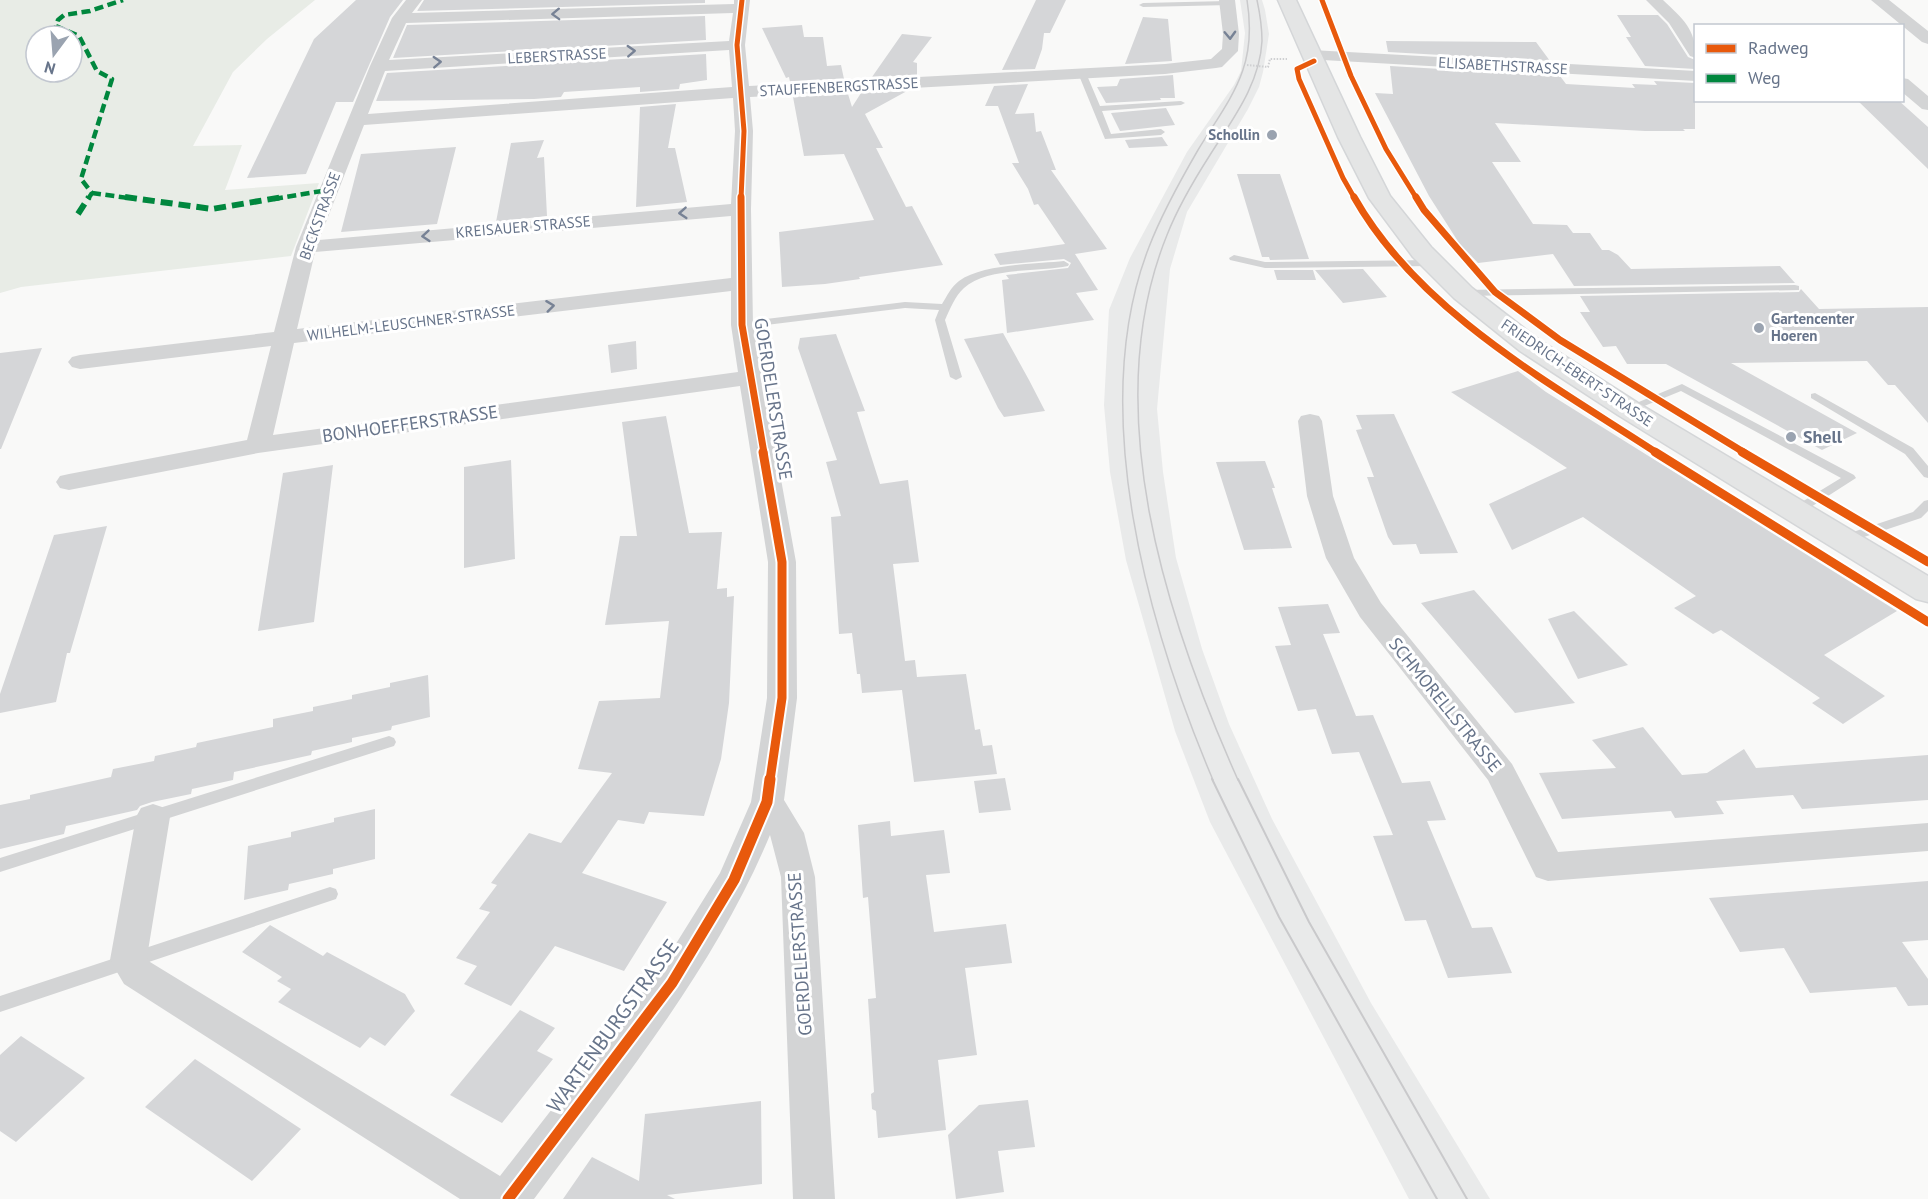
<svg xmlns="http://www.w3.org/2000/svg" width="1928" height="1199" viewBox="0 0 1928 1199" font-family="'PT Sans',sans-serif">
<rect width="100%" height="100%" fill="#f9f9f8"/>
<!-- built -->
<path fill="#e9eaea" d="M1240,0h22l3,10 4,24 -6,38 -4,15 -11,22 -61,103 -17,57 -13,140 6,63 13,86 26,91 27,75 43,95 99,184 119,196h-81l-199,-377 -35,-91 -49,-171 -16,-88 -6,-67 5,-95 21,-52 57,-106 47,-67 7,-14 4,-38z"/>
<!-- green -->
<path fill="#e8ece6" fill-rule="evenodd" d="M0,0h315l-48,39 -34,33 -40,74 49,-1 -17,45 94,-7 -28,73 -270,31 -21,6zM36,36h36v36h-36z"/>
<!-- building -->
<path fill="#d5d6d8" d="M356,0h47l-13,17 -37,85h-17l-30,72 -59,4 67,-139z
M424,0h281v3l-288,8z
M1036,0h30l-16,33h-6l-2,16 -7,20 -33,1z
M1617,15h41l9,9 21,33 7,3v9l-50,-3 -19,-29h5z
M705,16l1,24 -313,18 14,-33z
M1143,17l25,2 4,42 -47,3z
M802,25l2,12h19l4,29 14,-1 3,14 -54,3 -1,-5 -3,1 -24,-50z
M902,34l30,3 -19,25 4,1v12l-45,2z
M1386,41l150,1 14,19 -162,-9z
M706,54l1,26 -27,4 -1,5 -39,3v-5l-76,5 -3,5 -27,2 -158,2 11,-28z
M1390,66l170,10 6,8 69,4 -3,-4 25,1 -3,-4 41,2v46h-12l2,2h-40l-150,-8 26,39h-29l41,62 34,1 6,8h17l12,17h7l9,5 13,14 149,-3 15,17 -221,3 -21,-32 -75,9 -19,-20 -30,-47 -54,-103 18,1z
M1173,75l2,23h-15l1,2 -55,3 -9,-16 20,-1 3,-7z
M1028,84l-13,30 19,-1 2,19 5,-1 15,39h-5l56,79 -32,5 23,36 -22,3 18,27 -87,13 -5,-53 7,-1 -3,-4 62,-7 3,-5 -7,-4 -64,6 -6,-11 71,-10 -27,-40 -4,1 -6,-16 -16,-26h7l-21,-57h-13l9,-20z
M907,91l-42,23 18,34h-7l30,59 6,-1 31,59 -84,12 1,2 -35,5 -43,3 -3,-55 95,-12 -30,-66 -40,2 -11,-59 55,-3 4,13 9,-14z
M1857,100h41l30,27v42z
M676,104l-8,44h7l12,54 -51,5 4,-100z
M1166,108l9,17 -55,6 -9,-18z
M1162,137l6,9 -39,2 -4,-8z
M544,140l-7,18 7,-1 3,59 -51,6 15,-79z
M456,147l-19,77 -96,8 20,-78z
M1237,174h43l29,85 -39,1 -1,-3h-7z
M1363,269l24,28 -44,6 -28,-33z
M1274,270h39l3,10h-39z
M1801,289l18,20 109,-2v116l-33,-38h-7l-21,-24 -136,2 126,70 -35,17 -156,-86h-39l-11,-18 -13,1 -23,-35h10l-10,-16 219,-4z
M1003,333l26,47 16,31 -41,6 -6,-9 -34,-69z
M836,334l29,77 -8,1 23,72 28,-4 11,82 -26,2 12,97 10,-1 2,17 49,-3 9,56 5,-1 3,17 9,-1 5,29 -83,8 -12,-92 -40,3 -2,-19h-3l-5,-41 -13,1 -8,-117 10,-1 -15,-54 11,-2 -39,-112 2,-10z
M636,341l1,28 -26,4 -3,-28z
M42,348l-41,101h-1v-96z
M1518,371l28,21 351,219 -73,44 61,41 -42,28 -31,-21 8,-5 -99,-68 -8,4 -39,-26 22,-12 -113,-79 -71,33 -23,-46 78,-36 -116,-76z
M1394,414l64,139 -38,1 -4,-10 -23,1 -5,-8 -21,-60h7l-18,-47 6,-1 -6,-14z
M666,416l23,117 33,-1 -5,57 10,-1v9l7,-1 -5,107 -8,56 -17,57 -55,-4 -5,12 -26,-4 -36,53 85,29 -43,69 -69,-25 -44,60 -47,-22 13,-18 -21,-8 34,-46 -11,-3 18,-24 -6,-2 38,-50 32,10 51,-70 -34,-4 21,-68 61,-3 9,-77 -64,4 15,-89h17l-15,-114z
M511,460l4,99 -51,9v-101z
M1265,461l10,27h-3l20,60 -48,2 -28,-88z
M333,465l-19,157 -56,9 25,-158z
M107,526l-37,127h-3l-11,49 -56,11v-19l54,-159z
M1474,590l42,47 59,66 -60,10 -94,-110z
M1328,604l12,29 -17,1 33,82 17,-1 29,68 28,-2 16,39 -19,1 45,107 20,-1 20,46 -64,5 -22,-58 -21,1 -32,-85 20,-1 -34,-83 -27,2 -16,-45 -18,2 -23,-65 16,-1 -13,-38z
M1574,611l54,54 -50,14 -30,-60z
M428,675l2,42 -38,9 -1,4 -39,8v4l-40,9 -1,4 -77,17 -1,8 -41,9 -1,5 -39,8 -12,4 -3,4 -71,16 -2,8 -64,15v-44l30,-6v-4l81,-18 2,-8 41,-8 1,-5 41,-9 1,-4 76,-16v-8l40,-8v-4l39,-8v-4l38,-8v-4z
M1643,727l39,48 25,-2 37,-24 12,19 172,-13v45l-126,9 -9,-14 -77,6 8,13 -49,4 -4,-7 -109,8 -23,-46 77,-5 -24,-28z
M1005,778l6,32 -32,3 -5,-32z
M375,809v50l-42,10v5l-44,10 -1,6 -44,10 4,-54 43,-9v-5l43,-10v-4z
M890,821l1,15 53,-6 6,43 -24,2 8,57 72,-8 6,39 -47,5 12,87 -39,5 8,70 -68,8 -2,-27 -4,-2 -1,-15 3,-2 -6,-93 8,-1 -8,-101 -5,1 -5,-73z
M1928,881v59l-26,2 26,37v26l-20,1 -12,-19 -86,6 -26,-45 -44,4 -31,-54z
M270,925l53,31 4,-4 78,42 10,17 -30,35 -15,-9 -10,11 -82,-46 13,-13 -14,-8 5,-4 -40,-25z
M520,1010l35,18 -18,23 16,8 -51,64 -52,-28z
M21,1036l64,42 -69,64 -16,-11v-76z
M195,1059l106,70 -49,52 -107,-74z
M1028,1100l7,47 -37,4 6,41 -48,7 -8,-64 31,-30z
M761,1101l1,83 -95,11 8,4h-112l29,-42 47,24 6,-67z"/>
<g fill="none" stroke-linecap="round" stroke-linejoin="round">
<!-- secondary casing -->
<g stroke="#d4d6d8" stroke-width="3">
<path id="secondary" d="M1278,0h18l64,137 30,59 41,51 41,41 66,51 100,64 290,173v26l-12,-3 -298,-184 -98,-64 -66,-53 -41,-41 -44,-59 -31,-61z"/>
</g>
<!-- path -->
<path stroke="#cfd0d2" stroke-width="2" stroke-dasharray="1.5 1.5" stroke-linecap="butt" d="M1247,65l21,2 2,-8h17"/>
<!-- lane -->
<path fill="#d3d4d5" fill-rule="evenodd" d="M1227,1h3v4l-87,2 -4,-2 4,-2z
M1079,71l7,2 14,33 81,-5 4,2 -4,2 -79,6 9,23 50,-5 4,3 -4,3 -56,4 -27,-66z
M1234,255l31,7 167,-2 5,3 -5,3 -167,2 -35,-8 -1,-2z
M1064,261l5,3 -1,2c-29,6 -82,1 -104,22 -9,8 -14,21 -19,32l17,57 -6,3 -6,-3 -15,-57 4,-10 -34,-2 -163,20 -5,-3 5,-3 163,-20 37,2c5,-8 9,-17 17,-23 23,-17 77,-17 105,-20z
M1795,285l4,1v4l-336,6 -5,-3 5,-3z
M1682,384l172,91 2,3 -56,36h-8l-2,-3 2,-3 49,-30 -160,-87 -49,20h-8l-2,-2z
M1815,393l98,55 15,18v12l-4,-1 -19,-23 -94,-56v-4z
M1928,500v11l-7,7 -78,26 -6,-4 1,-3 75,-25 11,-11z
M389,736l5,2 2,4 -2,4 -394,126v-14z
M330,887l6,2 2,5 -2,5 -336,113v-16z"/>
<!-- street -->
<path fill="#d3d4d5" fill-rule="evenodd" d="M406,0h16l-10,13 322,-9v-4h16l-5,45 4,41 416,-22 46,-5 11,-10 1,-15 -4,-34h16l4,34 -1,17 -16,16 -6,1 -51,6 -415,23 3,34 -2,78 2,116 43,237 1,136 -13,102 20,33 11,44 20,322h-42l-12,-322 -11,-42c-56,135 -150,248 -236,364h-74l-336,-215 -14,-24 26,-143 5,-9 12,-4 12,4 5,9 -23,140 3,5 350,214 159,-205 61,-98 31,-71 16,-104 1,-136 -28,-176 -482,67 -189,37 -9,-2 -4,-6 4,-6 9,-2 178,-34 24,-94 -191,23 -8,-2 -4,-5 4,-5 8,-2 194,-23 22,-85 74,-181 22,-48zM733,13l-4,28 -340,19 17,-37zM729,50l3,37 -364,27 17,-43zM733,98l2,33 -4,73 -412,36 45,-115zM731,216v62l-434,51 18,-77zM731,291v34l7,47 -465,63 21,-92z
M1646,0h17c20,19 33,29 33,58l-6,-2 -21,-33z
M1871,0h18l39,31v13l-6,-2z
M1311,50l385,21v10l-391,-22 -2,-4z
M1902,78l6,1 20,17v14l-6,-1 -20,-17z
M1310,414l9,2 3,5 11,75 21,62 27,45 131,161 46,88 370,-29v28l-380,30 -12,-4 -48,-97 -128,-163 -34,-59 -19,-62 -9,-75 3,-5z"/>
<!-- secondary -->
<use href="#secondary" fill="#e4e5e5" fill-rule="evenodd"/>
<!-- tram-far1 -->
<path stroke="#c9c9cb" stroke-width="1.5" d="M1213,780c-65,-153 -127,-371 -64,-533 13,-34 31,-66 49,-97 33,-54 60,-82 49,-150
M1238,780c-72,-161 -141,-372 -71,-545 11,-28 27,-55 43,-80 22,-35 50,-71 52,-114 0,-14 -2,-27 -5,-41"/>
<!-- tram -->
<path stroke="#c9c9cb" stroke-width="2" d="M1212,779l67,138 158,282
M1238,779l71,143 158,277"/>
<!-- quiet-far1 -->
<path stroke="#00873e" stroke-width="4.5" stroke-dasharray="9 4.5" stroke-linecap="butt" d="M92,193l44,6
M88,199l4,-6 -11,-14 31,-100 -15,-8 -18,-35 -23,-10 2,-6 6,-5 26,-4 33,-11
M274,199l54,-9"/>
<!-- quiet -->
<path stroke="#00873e" stroke-width="6" stroke-dasharray="12 6" stroke-linecap="butt" d="M125,197l87,12 71,-12
M78,214l11,-17"/>
<!-- cycleway-far3 casing -->
<g stroke="#fff" stroke-width="8">
<path id="cycleway-far3" d="M1322,0l29,76 35,73 31,50
M1314,61l-17,8 2,10 44,99 12,21
M741,199l3,-68 -7,-86 5,-45"/>
</g>
<!-- cycleway-far2 casing -->
<g stroke="#fff" stroke-width="10">
<path id="cycleway-far2" d="M741,197l1,128 22,128
M1354,197c65,115 196,186 303,256
M1416,197l8,13 71,82 65,48 185,113"/>
</g>
<!-- cycleway-far1 casing -->
<g stroke="#fff" stroke-width="13">
<path id="cycleway-far1" d="M763,452l19,110v136l-12,82
M1655,452l273,170
M1742,452l186,110"/>
</g>
<!-- cycleway casing -->
<g stroke="#fff" stroke-width="15">
<path id="cycleway" d="M508,1199l164,-216 62,-103 33,-78 3,-23"/>
</g>
<!-- cycleway-far3 -->
<use href="#cycleway-far3" stroke="#e8590c" stroke-width="5"/>
<!-- cycleway-far2 -->
<use href="#cycleway-far2" stroke="#e8590c" stroke-width="7"/>
<!-- cycleway-far1 -->
<use href="#cycleway-far1" stroke="#e8590c" stroke-width="9"/>
<!-- cycleway -->
<use href="#cycleway" stroke="#e8590c" stroke-width="11"/>
</g>
<!-- one-way arrows -->
<defs><path id="oneway-chevron" d="M-2-3.5L2.5 0L-2 3.5" fill="none" stroke-width="1.6" stroke-linecap="round" stroke-linejoin="round" transform="scale(1.5)"/></defs>
<g stroke="#778295">
<use href="#oneway-chevron" transform="translate(556 14) rotate(178)"/>
<use href="#oneway-chevron" transform="translate(1230 35) rotate(88)"/>
<use href="#oneway-chevron" transform="translate(631 51) rotate(-3)"/>
<use href="#oneway-chevron" transform="translate(437 62) rotate(-3)"/>
<use href="#oneway-chevron" transform="translate(683 213) rotate(176)"/>
<use href="#oneway-chevron" transform="translate(426 236) rotate(175)"/>
<use href="#oneway-chevron" transform="translate(550 306) rotate(-7)"/>
</g>
<!-- markers -->
<g fill="#9aa3b0" stroke="#fff" stroke-width="2">
<circle cx="1272" cy="135" r="6"/>
<circle cx="1759" cy="328" r="6"/>
<circle cx="1791" cy="437" r="6"/>
</g>
<g text-anchor="middle" stroke-width="6" stroke-linejoin="round" paint-order="stroke">
<!-- far-street labels -->
<g font-size="15" fill="#67748a" stroke="#fff">
<text transform="translate(557 56) rotate(-3)" y="5">LEBERSTRASSE</text>
<text transform="translate(1503 66) rotate(3)" y="5">ELISABETHSTRASSE</text>
<text transform="translate(839 87) rotate(-3)" y="5">STAUFFENBERGSTRASSE</text>
<text transform="translate(320 216) rotate(-70)" y="5">BECKSTRASSE</text>
<text transform="translate(523 227) rotate(-5)" y="5">KREISAUER STRASSE</text>
<text transform="translate(411 323) rotate(-7)" y="5">WILHELM-LEUSCHNER-STRASSE</text>
<text transform="translate(1577 373) rotate(34)" y="5">FRIEDRICH-EBERT-STRASSE</text>
</g>
<!-- far-poi labels -->
<g font-size="15" font-weight="bold" fill="#67748a" stroke="#fff" text-anchor="end">
<text x="1260" y="140">Schollin</text>
<text x="1771" y="324" text-anchor="start">Gartencenter<tspan x="1771" dy="17">Hoeren</tspan></text>
</g>
<!-- street labels -->
<g font-size="18" fill="#67748a" stroke="#fff">
<text transform="translate(773 399) rotate(81)" y="6">GOERDELERSTRASSE</text>
<text transform="translate(410 424) rotate(-8)" y="6">BONHOEFFERSTRASSE</text>
<text transform="translate(1445 705) rotate(51)" y="6">SCHMORELLSTRASSE</text>
<text transform="translate(800 954) rotate(-94)" y="6">GOERDELERSTRASSE</text>
</g>
<!-- poi labels -->
<g font-size="18" font-weight="bold" fill="#67748a" stroke="#fff" text-anchor="start">
<text x="1803" y="443">Shell</text>
</g>
<!-- near-street labels -->
<g font-size="21" fill="#67748a" stroke="#fff">
<text transform="translate(613 1026) rotate(-54)" y="7">WARTENBURGSTRASSE</text>
</g>
</g>
<!-- legend -->
<rect x="1694" y="24" width="210" height="78" fill="#ffffff" stroke="#c2c7d0" stroke-width="1.5"/>
<rect x="1706" y="44" width="30" height="9" fill="#e8590c" stroke="#c2c7d0" stroke-width="1.5"/>
<text x="1748" y="54" font-size="18" fill="#67748a">Radweg</text>
<rect x="1706" y="74" width="30" height="9" fill="#00873e" stroke="#c2c7d0" stroke-width="1.5"/>
<text x="1748" y="84" font-size="18" fill="#67748a">Weg</text>
<!-- north arrow -->
<g transform="translate(54 54) rotate(196)"><circle r="28" fill="#ffffff" stroke="#c2c7d0" stroke-width="1.5"/>
<path d="M0-4.5L10 22L0 15L-10 22Z" fill="#9aa3b0"/>
<text y="-9" font-size="16" font-weight="bold" text-anchor="middle" fill="#67748a">N</text>
</g>
</svg>
